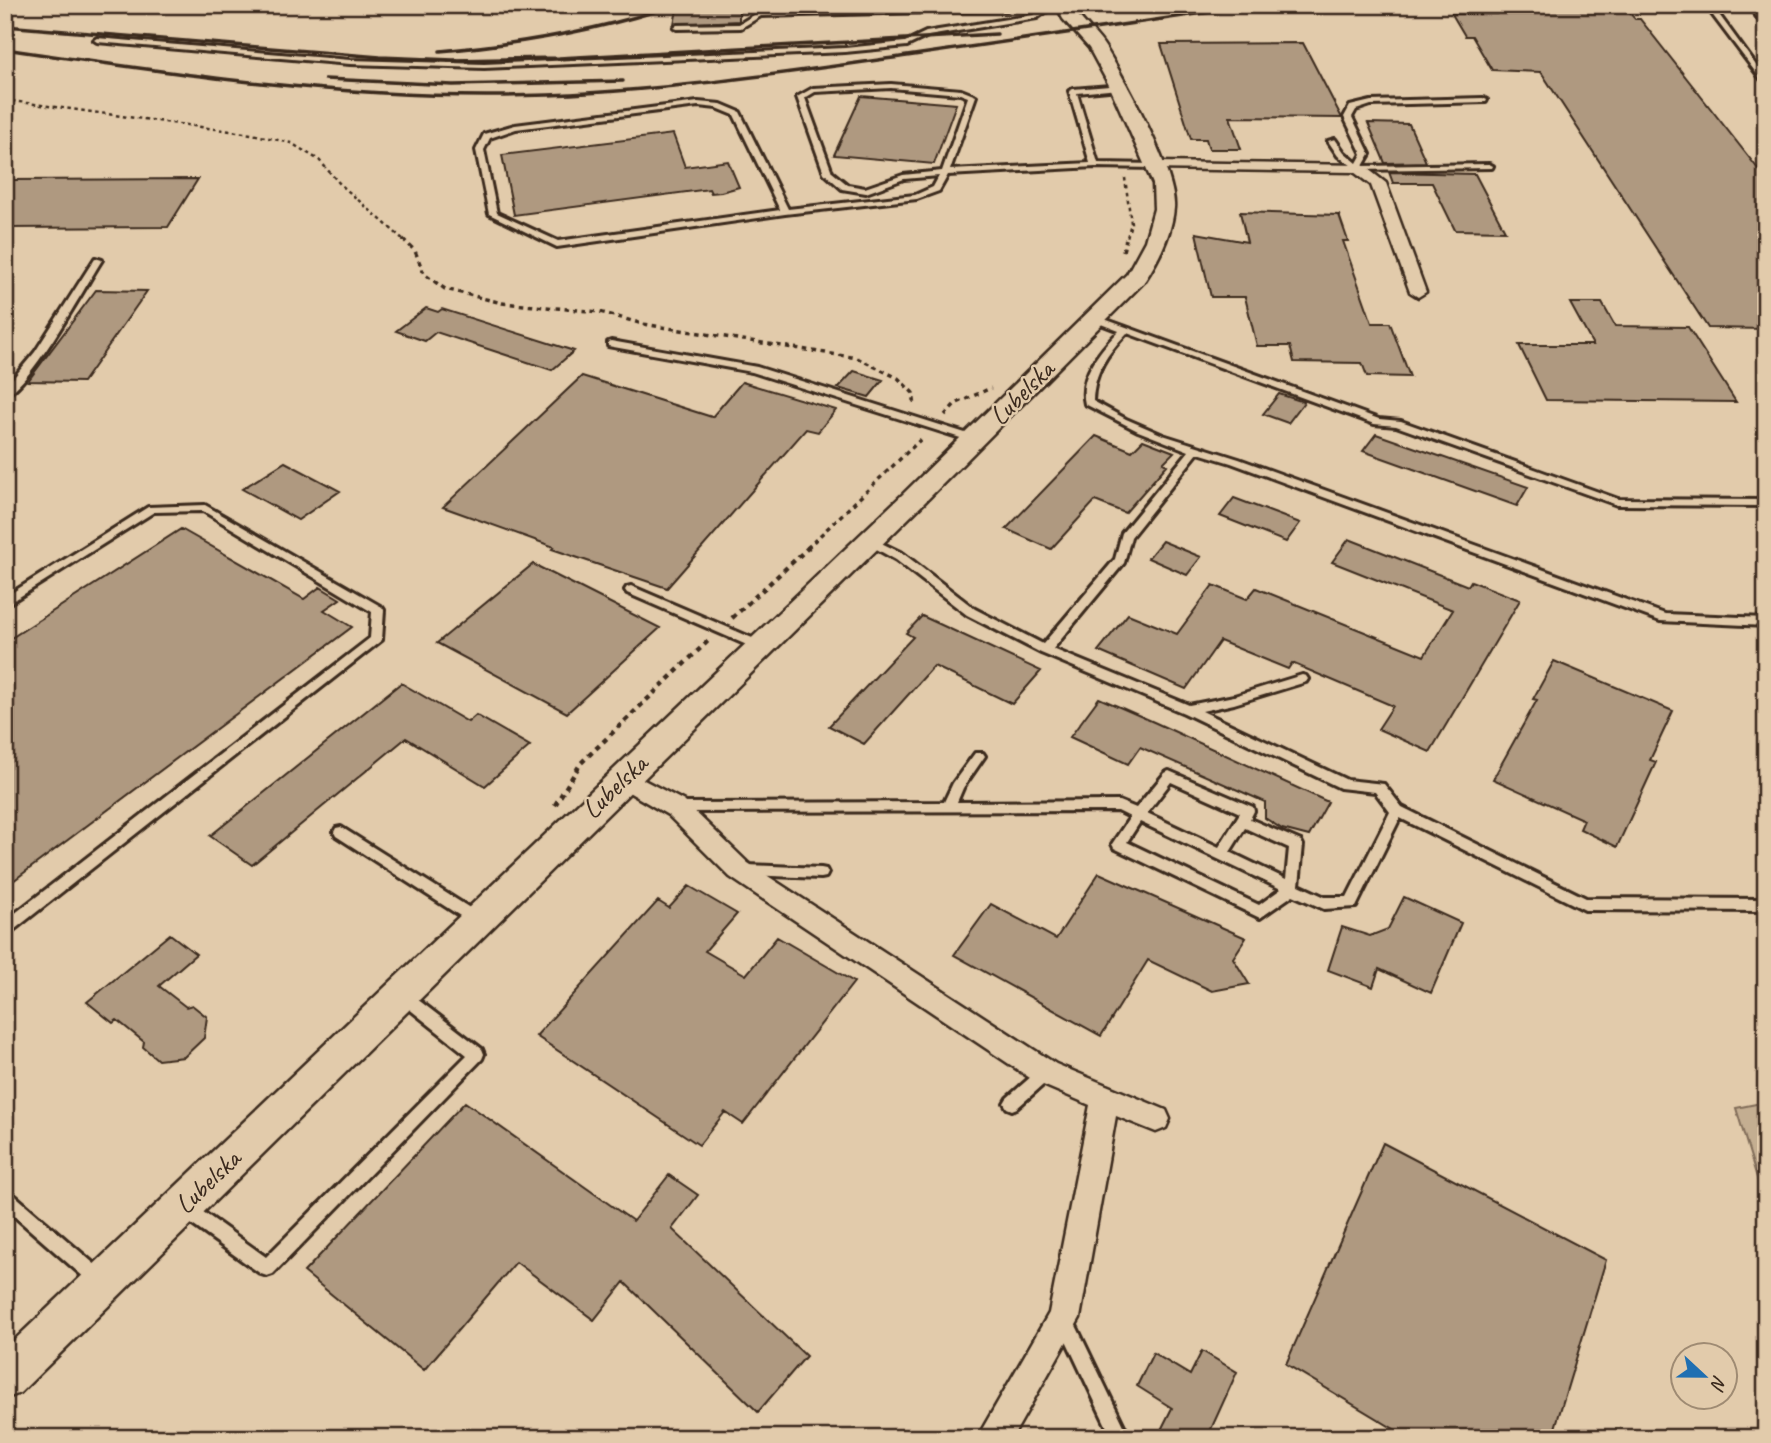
<svg xmlns="http://www.w3.org/2000/svg" width="1771" height="1443" viewBox="0 0 1771 1443" font-family="Caveat,sans-serif">
<rect width="100%" height="100%" fill="#e2cbab"/>
<filter id="ink" filterUnits="userSpaceOnUse"><feTurbulence type="fractalNoise" baseFrequency=".0143" numOctaves="2"/><feDisplacementMap in="SourceGraphic" scale="14" xChannelSelector="R" yChannelSelector="G"/><feConvolveMatrix kernelMatrix="1 2 1 2 8 2 1 2 1" color-interpolation-filters="sRGB"/></filter>
<g filter="url(#ink)">
<!-- green -->
<path fill="#c4ae91" stroke="#806c58" stroke-width="2" d="M1766,1102v106l-30,-100z"/>
<!-- building -->
<path fill="#af9980" stroke="#3b2a1e" stroke-width="2" d="M678,5h61v16l-65,3z
M1491,5h132l12,14h5l126,160v150l-58,-1 -167,-256 -49,-2 -20,-34h-7l-13,-22h44z
M1303,43l39,75 -112,-1 11,32h-32l-3,-10h-15l-30,-95z
M861,96l95,8 -22,60 -100,-9z
M1368,123l41,1 17,38 -41,1z
M673,134l12,33 43,-6 11,26 -18,5 -10,1 -2,-4 -195,26 -12,-60z
M1389,172l86,2 30,57 -50,-1 -23,-47h-39z
M198,179l-30,48 -163,1v-41l5,-7z
M1240,212l99,3 9,26h-5l29,82h18l20,54 -43,-1 -5,-13 -68,-1 -4,-16h-33l-12,-49h-34l-15,-64 51,9z
M96,290l51,1 -64,91 -55,-1z
M1570,303h32l13,23 73,1 48,75 -190,-2 -27,-55h74z
M426,308l12,4 4,-3 132,42 -22,19 -116,-38 -11,9 -29,-10z
M854,371l29,9 -14,17 -31,-9z
M582,376l130,41 30,-35 94,28 -18,22 -12,-3 -139,159 -115,-39 2,-2 -111,-40z
M1279,394l25,8 -16,21 -25,-9z
M1376,434l152,53 -11,19 -154,-55z
M1096,436l36,15 11,-11 31,12 -11,11 4,2 -42,48 -30,-12 -44,48 -45,-20z
M285,462l55,29 -42,29 -56,-31z
M1234,498l66,25 -14,19 -66,-26z
M181,529l123,70 16,-12 20,12 -16,11 28,17 -347,260v-245z
M1349,539l119,47 3,-5 49,19 -90,152 -52,-23 15,-23 -101,-43 -4,6 -68,-28 -34,48 -88,-38 30,-37 49,20 36,-49 34,14 9,-11 168,68 29,-46 -121,-48z
M1162,541l39,16 -14,18 -39,-17z
M533,564l127,64 -93,85 -130,-70z
M922,616l119,55 -29,33 -78,-38 -70,78 -35,-18 84,-89 -7,-4z
M1554,661l119,50 -23,49 6,2 -39,85 -37,-18 4,-9 -91,-41 44,-79 -4,-1z
M401,683l67,39 8,-7 54,31 -45,40 -79,-48 -154,127 -42,-29z
M1099,698l57,25 172,79 -19,34 -27,-7 -17,-11v-16l-125,-55 -12,17 -58,-27z
M1099,873l147,65 -13,20 16,26 -37,7 -64,-31 -47,76 -147,-81 37,-51 65,35z
M689,886l48,28 -32,37 41,24 31,-38 77,45 -111,142 -18,-12 -26,33 -163,-109 122,-135 11,7z
M1404,897l57,26 -30,70 -52,-24 -6,18 -45,-17 14,-43 28,9 18,-7z
M170,934l26,20 -37,32 27,21 6,-2 15,12 -3,21 -20,19 -26,3 -15,-13 1,-5 -27,-22 -4,3 -26,-21z
M465,1102l168,119 36,-46 29,20 -26,34 134,127 -48,56 -134,-130 -30,38 -78,-58 -92,108 -120,-98z
M1383,1143l223,117 -54,178h-143l-123,-74z
M1202,1351l35,21 -30,66h-50l15,-30 -35,-22 16,-33 37,22z"/>
<g fill="none" stroke-linecap="round" stroke-linejoin="round">
<!-- service casing -->
<g stroke="#3b2a1e" stroke-width="6">
<path id="service" d="M1012,5l-5,5 -246,6 -20,12 -64,1 -3,-2 3,-2 62,-1 20,-12z
M1038,5h6l3,6 -10,7 -109,18 -21,10 -62,6 -361,16 -134,-4 -253,-22 -3,-2 3,-2 253,22 134,4 361,-16 60,-6 21,-10 107,-17 7,-5z
M1705,5h7l54,74v7z
M891,84l70,6 15,6 -26,74 140,-7 -21,-72 4,-2 49,-4 1,2 -4,2 -42,4 21,70 58,1 4,2 -4,2 -61,-1 -147,8 -9,16 -22,8 -132,15 -228,33 -68,-33 -13,-64 8,-16 31,-9 183,-23 23,2 19,8 48,97 127,-14 18,-8 6,-11 -35,3 -38,14 -24,-4 -18,-16 -27,-76 16,-9zM891,88l69,6 8,3 -26,74 -39,4 -38,13 -17,-3 -16,-13 -27,-74 10,-6zM698,106l19,2 17,7 46,95 -222,31 -61,-28 -13,-63 6,-12 26,-9z
M1483,98l4,2 -1,2 -115,3 -15,5 -4,7 18,37 -7,12 126,-2 4,2 -1,2 -134,2 -20,-14 -10,-15 7,-2 9,13 13,11 5,-9 -18,-37 6,-11 21,-5z
M95,258l7,2c-18,28 -70,124 -97,136v-8l30,-36z
M1096,316l283,103 22,2 217,78 148,1v6l-149,-1 -221,-79 -22,-2 -247,-91c-20,21 -33,39 -34,68l33,18 37,16 76,24 426,155 101,4v8l-106,-5 -429,-158 -33,-10 -67,84 -7,26 -71,86 136,56 45,-9 68,-21 4,1 2,3 -2,3 -72,22 -32,7 145,69 37,4 18,23 184,91 180,1v12l-181,-1 -185,-92 -44,89 -32,2 -31,-14 -33,23 -146,-70 -2,-4 18,-27 -12,-6 -447,1 -1,-4 1,-4 5,-1 268,-1 9,-19 22,-30h8l2,3 -22,32 -6,14 162,-1 17,7 29,-35 4,-2 84,36 1,4 -4,8 51,22 2,4 -4,40 26,12h22l43,-85 -15,-20 -35,-4 -156,-75 -143,-60 -74,-38 -71,-55 -32,-18 5,-4 4,1 31,15 71,55 68,35 72,-85 7,-26 67,-82 -51,-20 -53,-27c-7,-28 16,-55 34,-73l-26,-10 -2,-2zM1171,782l69,31 -21,34 -72,-34zM1140,822l141,67 -22,16 -132,-63zM1245,828l44,20 -3,31 -56,-27z
M611,341l146,26 221,70 1,2 -1,2h-8l-218,-69 -144,-26v-4z
M205,505l177,102 2,3 -2,30 -372,293 -5,2v-14l365,-283 2,-26 -169,-101 -49,1 -149,94v-9l143,-90z
M631,586l133,57 2,3 -6,4 -4,-1 -129,-56 -2,-3 2,-3z
M341,827l140,88 2,4 -2,4 -5,2 -5,-2 -135,-87 -2,-4 2,-4z
M746,865l75,3 5,1 2,4 -2,4 -5,1 -75,-3 -5,-1 -2,-4 2,-4z
M403,990l5,2 74,57 2,5 -2,5 -209,215 -6,2 -6,-2 -81,-58 -2,-6 2,-6 6,-2 6,2 74,53 201,-202 -69,-55 -2,-4 2,-4z
M1046,1066l5,2 2,5 -2,5 -34,30 -5,2 -5,-2 -3,-5 3,-5 34,-30z
M5,1189l6,3 95,82 2,6 -2,6 -6,2 -6,-2 -89,-78z
M1065,1313l6,2 59,123h-18l-55,-117 2,-6z"/>
</g>
<!-- minor casing -->
<g stroke="#3b2a1e" stroke-width="5">
<path id="minor" d="M1156,162l207,3 23,18 40,109 -8,5 -8,-5 -39,-107 -17,-13 -203,-3 -2,-3z
M623,769l61,32 64,62 308,201 110,46 4,9 -4,9 -10,4 -40,-16 -36,202 -68,120h-35l72,-125 41,-208 -54,-23 -306,-205 -62,-62 -53,-31 -4,-6 4,-6z"/>
</g>
<!-- tertiary casing -->
<g stroke="#3b2a1e" stroke-width="5">
<path id="tertiary" d="M1056,5h16c8,17 24,27 33,42 20,32 72,127 69,161 -2,25 -16,53 -30,74l-223,224 -901,887 -15,6v-50l898,-855 224,-220 18,-33 9,-32 -1,-25 -43,-97 -21,-39 -26,-29z"/>
</g>
<!-- path-far2 -->
<path stroke="#3b2a1e" stroke-width="2.5" stroke-dasharray="3.5 3.5" stroke-linecap="butt" d="M5,100l247,34 39,9 28,17 21,24 65,57
M1125,178l6,45 -5,18"/>
<!-- path-far1 -->
<path stroke="#3b2a1e" stroke-width="3.5" stroke-dasharray="4.5 4.5" stroke-linecap="butt" d="M403,239l12,12 9,23 21,15 57,14 98,9 43,12 214,34 41,20 15,15 2,13
M1123,251l3,-12
M945,415l10,-11 36,-16
M807,548l114,-109"/>
<!-- path -->
<path stroke="#3b2a1e" stroke-width="4.5" stroke-dasharray="5 5" stroke-linecap="butt" d="M732,618l77,-71
M555,805l26,-42 127,-122"/>
<!-- service -->
<use href="#service" fill="#e2cbab" fill-rule="evenodd"/>
<!-- minor -->
<use href="#minor" fill="#e2cbab" fill-rule="evenodd"/>
<!-- tertiary -->
<use href="#tertiary" fill="#e2cbab" fill-rule="evenodd"/>
<!-- rail -->
<path stroke="#3b2a1e" stroke-width="3.5" d="M1746,5l20,26
M5,26l375,31 73,3 106,-2 438,-24
M5,49c165,24 331,49 499,47 135,-1 269,-21 403,-40 118,-17 235,-34 352,-51
M440,51c81,-7 158,-20 235,-46
M325,79l128,6 170,-4"/>
</g>
</g>
<g text-anchor="middle" stroke-width="5" stroke-linejoin="round" paint-order="stroke">
<!-- street labels -->
<g font-size="28" fill="#3b2a1e" stroke="#e2cbab">
<text transform="translate(1021 392) rotate(-45)" y="10">Lubelska</text>
<text transform="translate(614 786) rotate(-44)" y="10">Lubelska</text>
<text transform="translate(207 1181) rotate(-44)" y="10">Lubelska</text>
</g>
</g>
<!-- margin -->
<rect width="1771" height="1443" fill="none" stroke="#e2cbab" stroke-width="28"/>
<rect x="14" y="14" width="1743" height="1415" fill="none" stroke="#3b2a1e" stroke-width="2.5" filter="url(#ink)"/>
<!-- north arrow -->
<g transform="translate(1704 1376) rotate(112)"><circle r="33" fill="#e2cbab" stroke="#9f8b73" stroke-width="2"/>
<path d="M0-5L12 26L0 18L-12 26Z" fill="#1f6fb2"/>
<text y="-10" font-size="19" font-weight="bold" text-anchor="middle" fill="#3b2a1e">N</text>
</g>
</svg>
